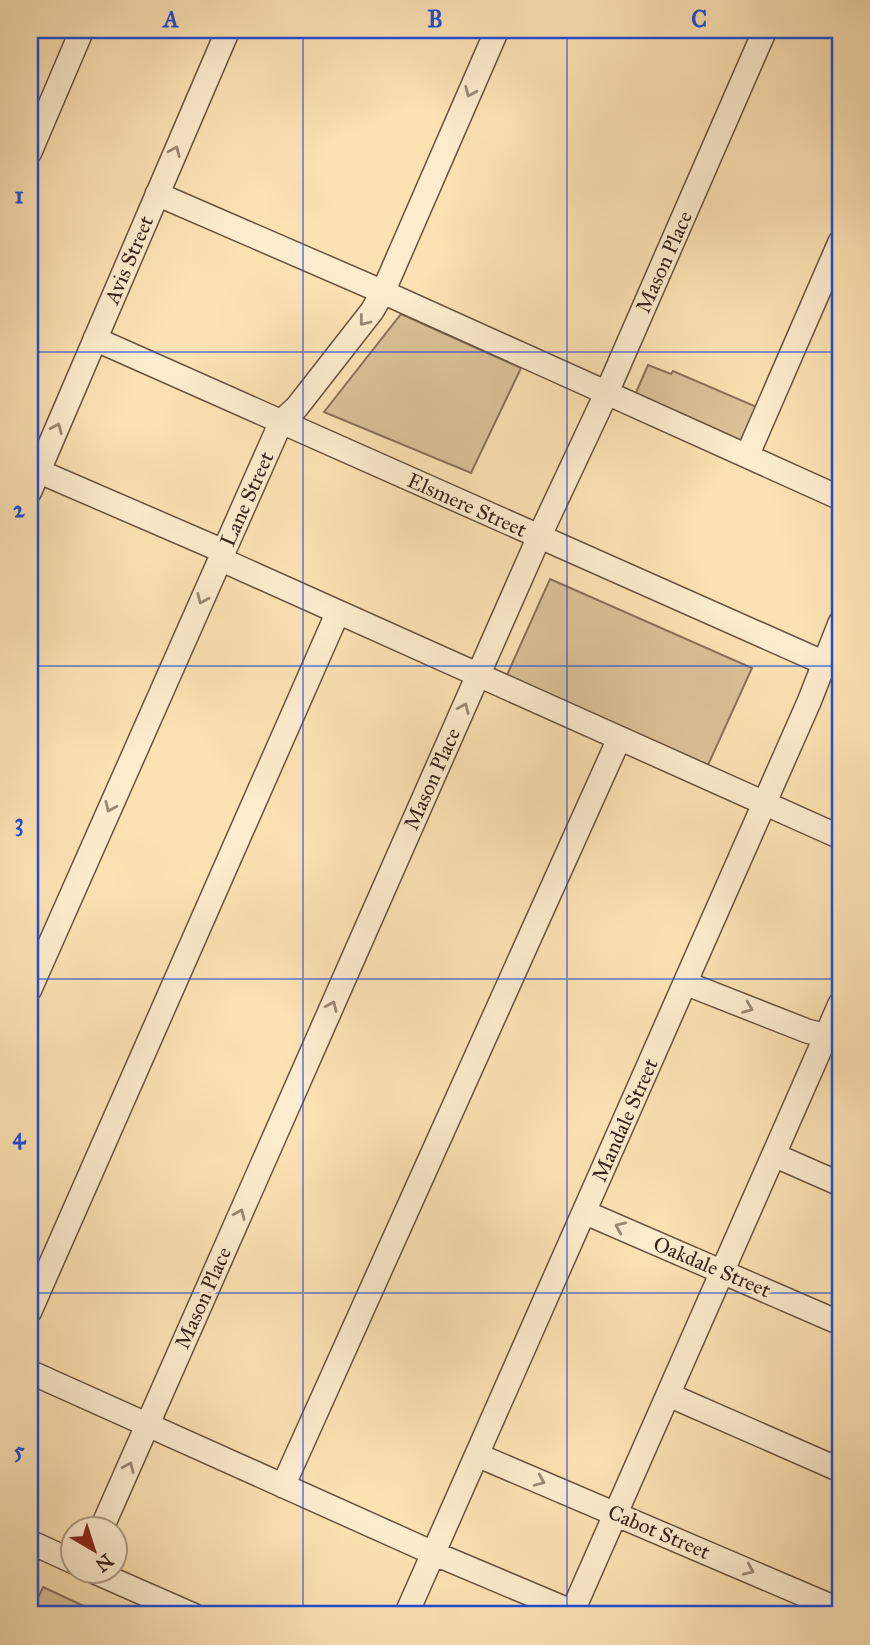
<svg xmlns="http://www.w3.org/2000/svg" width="870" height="1645" viewBox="0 0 870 1645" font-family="'IM FELL Great Primer',serif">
<rect width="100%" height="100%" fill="#fce2b3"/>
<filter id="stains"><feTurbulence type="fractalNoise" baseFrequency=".00286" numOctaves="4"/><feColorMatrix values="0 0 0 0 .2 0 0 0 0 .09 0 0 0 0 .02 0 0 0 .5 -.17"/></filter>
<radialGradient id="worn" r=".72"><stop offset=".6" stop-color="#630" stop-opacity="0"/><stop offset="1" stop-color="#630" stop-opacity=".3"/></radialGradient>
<!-- green -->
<path fill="#dbc299" stroke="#8a725a" stroke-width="2" d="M401,314l120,54 -50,105 -147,-61z
M648,365l23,9 2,-3 86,37 -15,36 -110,-47z
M550,579l202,89 -44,97 -201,-90z
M43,1587l60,28h-73z"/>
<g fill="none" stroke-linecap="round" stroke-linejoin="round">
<!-- minor casing -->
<g stroke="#6a5341" stroke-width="26">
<path id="minor" d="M30,152l52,-122
M157,194l226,98 457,206
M95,339l745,331
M747,456l93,-214
M38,471l185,80
M30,491l198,-461
M220,559l620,278
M685,983l122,48 32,8
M30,989l251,-567 16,-15 75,-96 11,-19 114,-262
M774,1155l66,29
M584,1212l256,111
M30,1311l308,-699
M30,1372l403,181 140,59
M669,1395l171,75
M477,1455l363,155
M283,1486l336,-747
M101,1530l438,-993 68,-145 158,-362
M30,1542l44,20
M95,1572l98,43
M406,1615l403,-913 31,-79
M571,1615l269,-611"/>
</g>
<!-- minor -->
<use href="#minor" stroke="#fdecce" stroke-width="23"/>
</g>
<!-- one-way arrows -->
<defs><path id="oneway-chevron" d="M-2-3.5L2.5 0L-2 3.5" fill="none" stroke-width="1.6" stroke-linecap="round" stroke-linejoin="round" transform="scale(1.75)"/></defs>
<g stroke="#9c8874">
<use href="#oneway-chevron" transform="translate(470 92) rotate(113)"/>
<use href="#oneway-chevron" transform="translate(175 151) rotate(-67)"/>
<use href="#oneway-chevron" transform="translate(364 321) rotate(128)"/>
<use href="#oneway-chevron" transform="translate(57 428) rotate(-67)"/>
<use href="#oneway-chevron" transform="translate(202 599) rotate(114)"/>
<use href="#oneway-chevron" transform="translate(464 708) rotate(-66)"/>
<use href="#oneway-chevron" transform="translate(110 807) rotate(114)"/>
<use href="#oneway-chevron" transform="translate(332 1006) rotate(-66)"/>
<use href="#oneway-chevron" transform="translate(748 1008) rotate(22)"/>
<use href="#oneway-chevron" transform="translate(240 1214) rotate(-66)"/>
<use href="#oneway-chevron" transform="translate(620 1227) rotate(-156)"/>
<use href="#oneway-chevron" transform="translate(129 1467) rotate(-66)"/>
<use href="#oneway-chevron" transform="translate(540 1481) rotate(23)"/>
<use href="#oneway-chevron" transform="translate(749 1570) rotate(24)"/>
</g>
<!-- grid -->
<path fill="none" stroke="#1d4ed8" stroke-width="2" stroke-opacity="0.55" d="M303,30v1585M567,30v1585M30,352h810M30,666h810M30,979h810M30,1293h810"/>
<g text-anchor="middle" stroke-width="6" stroke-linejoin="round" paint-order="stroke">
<!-- street labels -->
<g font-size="21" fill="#3a231b" stroke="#fdecce">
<text transform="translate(129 260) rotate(-67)" y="7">Avis Street</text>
<text transform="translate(664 262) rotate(-66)" y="7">Mason Place</text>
<text transform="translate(247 499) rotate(-66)" y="7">Lane Street</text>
<text transform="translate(467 505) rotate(24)" y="7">Elsmere Street</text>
<text transform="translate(432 779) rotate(-66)" y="7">Mason Place</text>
<text transform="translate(625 1120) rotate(-66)" y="7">Mandale Street</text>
<text transform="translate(712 1267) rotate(23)" y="7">Oakdale Street</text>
<text transform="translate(203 1298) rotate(-66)" y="7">Mason Place</text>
<text transform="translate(659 1532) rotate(23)" y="7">Cabot Street</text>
</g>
</g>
<!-- margin -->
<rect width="870" height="1645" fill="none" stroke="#fce2b3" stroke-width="77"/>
<!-- north arrow -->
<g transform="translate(94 1550) rotate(141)"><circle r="33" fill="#fdecce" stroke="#af9c86" stroke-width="2"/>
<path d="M0-5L12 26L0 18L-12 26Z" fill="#8f2418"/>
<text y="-10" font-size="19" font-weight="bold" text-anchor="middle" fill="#3a231b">N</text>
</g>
<rect x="38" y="38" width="794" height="1568" fill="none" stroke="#1d4ed8" stroke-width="2.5"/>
<g font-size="23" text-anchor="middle" font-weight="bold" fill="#1d4ed8">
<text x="171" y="27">A</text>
<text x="435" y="27">B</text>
<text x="699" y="27">C</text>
<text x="19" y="203">1</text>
<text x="19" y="517">2</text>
<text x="19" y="830">3</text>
<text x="19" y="1144">4</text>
<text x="19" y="1458">5</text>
</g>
<rect width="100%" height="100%" filter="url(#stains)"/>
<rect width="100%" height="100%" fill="url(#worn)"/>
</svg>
